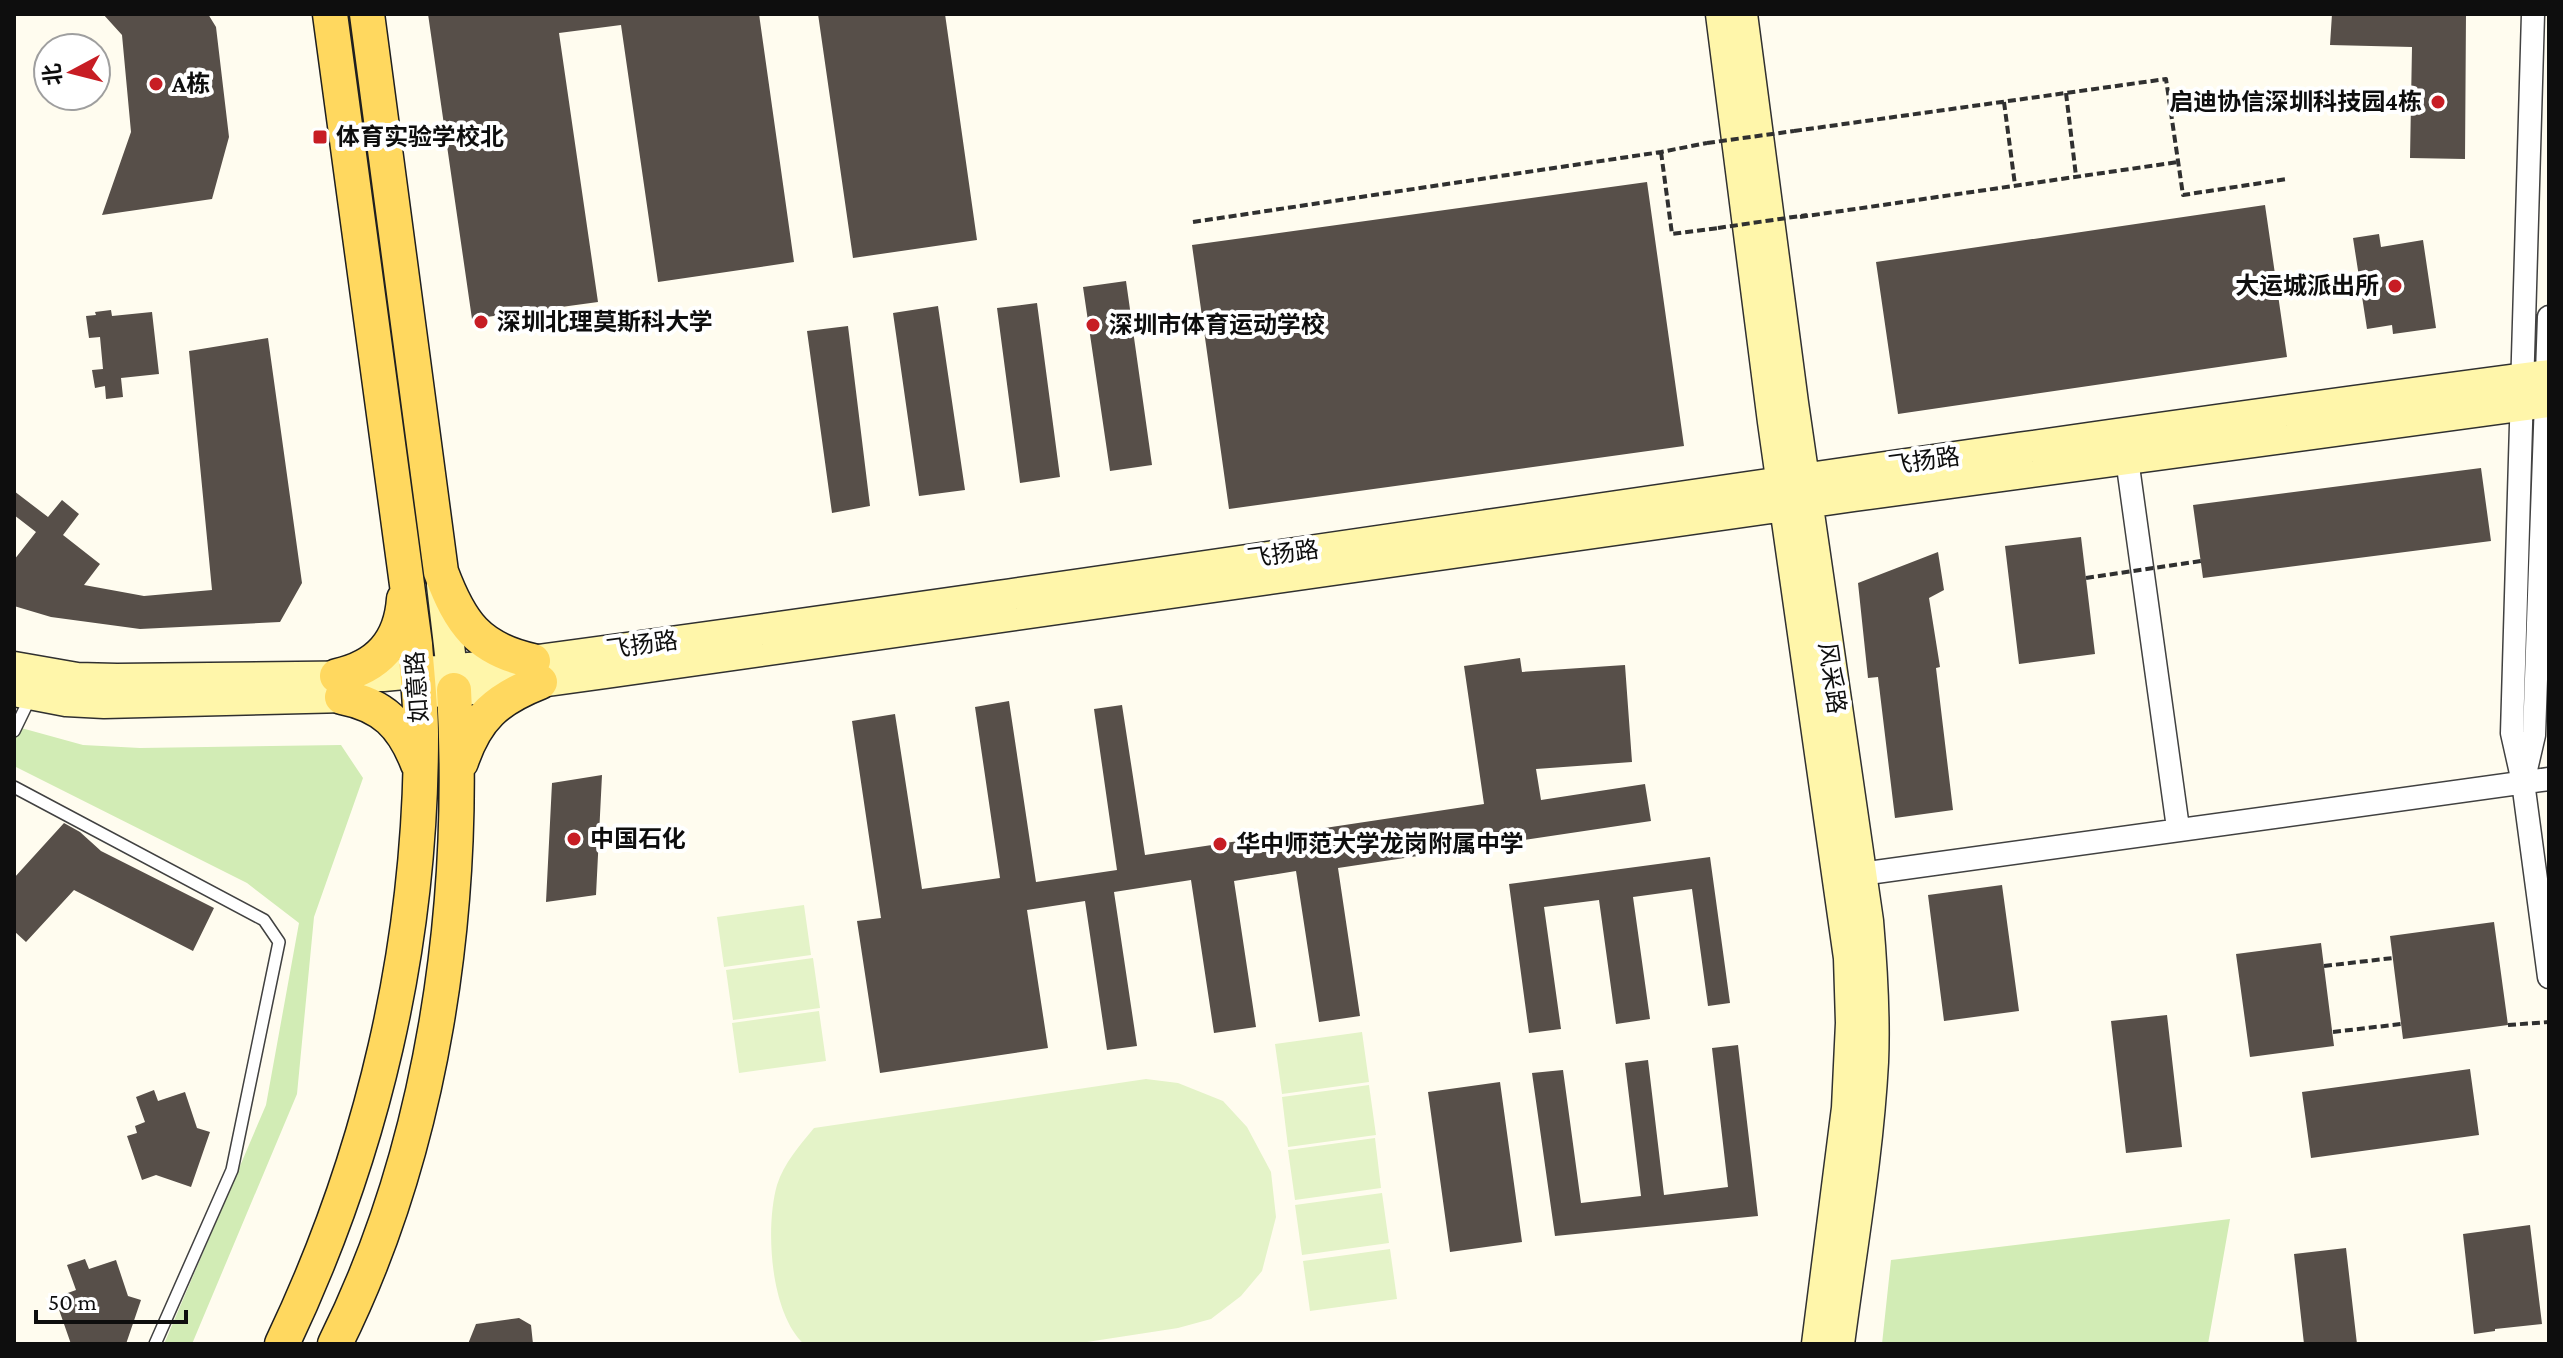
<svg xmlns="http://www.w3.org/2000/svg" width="2563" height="1358" viewBox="0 0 2563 1358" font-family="'Crimson Pro','Noto Sans SC',serif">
<rect width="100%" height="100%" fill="#fffcef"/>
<!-- green -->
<path fill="#d2ecb5" d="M14,726l69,19 57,3 201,-3 22,33 -49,139 -17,177 -105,250h-28l102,-239 33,-182 -52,-40 -233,-117z
M2230,1219l-22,125h-326l9,-84z"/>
<!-- pitch -->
<path fill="#e4f3c8" d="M804,905l7,50 -87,12 -7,-50z
M813,958l7,50 -87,12 -7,-50z
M819,1011l7,50 -87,12 -7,-50z
M1362,1032l7,50 -87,12 -7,-50z
M1146,1079l32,4 45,18 24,26 24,45 5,45 -14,54 -21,25 -30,23 -33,9 -104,16h-270c-34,-31 -39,-117 -27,-159 7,-22 23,-40 37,-57z
M1369,1085l7,50 -88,12 -6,-50z
M1375,1138l6,50 -86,12 -7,-50z
M1382,1193l7,50 -87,12 -7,-50z
M1390,1249l7,50 -87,12 -7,-50z"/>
<!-- building -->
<path fill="#574f49" d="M103,14h105l8,13 13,110 -17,62 -110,16 29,-83 -9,-97z
M428,14h331l35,248 -136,20 -37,-257 -62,8 39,269 -126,17z
M818,14h127l32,226 -124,18z
M2332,14h134l-1,145 -55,-1 2,-111 -82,-2z
M1647,182l37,264 -455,63 -37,-264z
M2265,205l22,152 -389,57 -22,-152z
M2379,234l2,13 42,-7 13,88 -43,6 -1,-9 -25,4 -14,-91z
M1126,281l26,184 -42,6 -27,-184z
M1037,303l23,174 -40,6 -23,-175z
M938,306l27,184 -46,6 -26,-183z
M111,310l1,6 40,-4 7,62 -38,4 2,19 -17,2 -1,-13 -10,2 -3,-18 11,-1 -3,-32 -11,1 -3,-22 10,-1 -1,-3z
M848,326l22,180 -38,7 -25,-182z
M268,338l34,245 -22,39 -140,7 -89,-12 -37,-11v-46l22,-28 -22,-17v-24l34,26 14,-17 17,14 -16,21 37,29 -16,21 60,11 68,-6 -23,-239z
M2481,468l10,73 -288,37 -10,-73z
M2081,537l14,117 -76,10 -14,-118z
M1938,552l6,38 -15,8 11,69 -4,1 17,142 -58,8 -17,-141 -10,1 -10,-95z
M1520,658l2,14 103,-7 7,97 -96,7 5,31 104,-16 6,37 -313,47 22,148 -41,6 -23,-151 -62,10 22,146 -42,6 -23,-153 -77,12 23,154 -30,4 -22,-149 -58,9 21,138 -168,25 -23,-152 24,-3 -29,-197 43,-7 27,175 78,-11 -25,-171 34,-6 27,181 81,-12 -23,-161 28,-4 23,150 339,-51 -20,-138z
M602,775l-6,120 -50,7 6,-119z
M64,823l16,9 21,19 113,57 -21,43 -119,-61 -48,52 -12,-11v-53z
M1710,857l20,146 -22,3 -16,-117 -59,8 17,122 -34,5 -17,-124 -55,7 17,122 -32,4 -20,-149z
M2002,885l17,126 -75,10 -16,-126z
M2494,922l14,103 -105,14 -13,-103z
M2321,943l13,103 -84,11 -14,-103z
M2167,1015l15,132 -56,6 -15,-132z
M1738,1045l20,171 -203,20 -23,-163 31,-3 18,133 60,-7 -16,-133 23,-3 16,135 64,-8 -16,-139z
M2470,1069l9,66 -168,23 -9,-66z
M1500,1082l22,160 -72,10 -22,-160z
M154,1090l4,11 27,-9 12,36 13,4 -19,55 -35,-12 -14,5 -15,-44 10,-3 -2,-7 10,-4 -9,-25z
M2530,1225l12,99 -47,5v2l-21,3 -11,-100z
M2346,1248l11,96h-53l-10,-90z
M85,1259l4,10 27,-9 12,36 13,4 -15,44h-55l-14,-40 11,-3 -3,-7 11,-4 -9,-25z
M519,1318l12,7 2,19h-65l8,-20z"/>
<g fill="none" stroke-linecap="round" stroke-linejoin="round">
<!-- lane casing -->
<g stroke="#414141" stroke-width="14">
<path id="lane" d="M14,731l17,-35
M14,787l250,133 15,22 -47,228 -77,174"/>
</g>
<!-- street casing -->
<g stroke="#414141" stroke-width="25">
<path id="street" d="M2533,14l-21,719 11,49 26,195
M2127,459l51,369
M2525,774l9,-39 15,-418
M1861,874l688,-95"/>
</g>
<!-- secondary casing -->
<g stroke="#303030" stroke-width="33">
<path id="secondary" d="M1721,14l52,408 76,536 2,65 -4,85 -30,236
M1742,14l51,389 75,518c4,47 7,94 5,141 -5,94 -22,189 -34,282
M442,585l12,103
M14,667l63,11 40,1 266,-3 118,-11c683,-91 1364,-200 2048,-290
M14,691l52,10 38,2 243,-6
M431,692l72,-5 103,-14 1248,-177 695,-94"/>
</g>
<!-- primary casing -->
<g stroke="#1f1f1f" stroke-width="37">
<path id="primary" d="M367,14l74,558c19,51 37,77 92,89
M337,676c41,-9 64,-34 67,-77
M342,697c41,8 61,28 76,67
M461,762c15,-45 36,-63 79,-80
M282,1344c91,-191 139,-398 139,-609 0,-31 -4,-61 -6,-91l-85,-630
M335,1344c98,-197 132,-436 119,-654"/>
</g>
<!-- path -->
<path stroke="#303030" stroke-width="4" stroke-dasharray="8 4" stroke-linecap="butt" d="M2066,93l10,83
M2004,102l11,83
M1794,131l372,-52 17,116 104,-16
M1661,152l11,82 46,-6
M1800,217l378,-55
M1193,222l468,-70 46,-9
M2324,966l69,-8
M2508,1025l41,-3
M2333,1032l68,-8"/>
<!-- lane -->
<use href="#lane" stroke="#fff" stroke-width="11"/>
<!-- street -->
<use href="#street" stroke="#fff" stroke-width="22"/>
<!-- secondary -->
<use href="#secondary" stroke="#fff6aa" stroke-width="30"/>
<!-- primary -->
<use href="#primary" stroke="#ffd85f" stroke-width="34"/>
<!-- path-bridge -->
<path stroke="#303030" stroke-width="4" stroke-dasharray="8 4" stroke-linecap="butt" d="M1707,143l87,-12
M1718,228l89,-13
M2086,578l115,-17"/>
</g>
<!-- markers -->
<g fill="#c71d24" stroke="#fff" stroke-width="3">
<circle cx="156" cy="84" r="8"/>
<circle cx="2438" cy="102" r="8"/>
<rect x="312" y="129" width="16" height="16" rx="4"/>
<circle cx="2395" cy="286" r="8"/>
<circle cx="481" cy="322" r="8"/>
<circle cx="1093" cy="325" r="8"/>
<circle cx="574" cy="839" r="8"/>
<circle cx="1220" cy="844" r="8"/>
</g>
<g text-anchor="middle" stroke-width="8" stroke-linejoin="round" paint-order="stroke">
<!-- poi labels -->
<g font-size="24" font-weight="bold" fill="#0e0e0e" stroke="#fff" text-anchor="start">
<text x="172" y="92">A栋</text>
<text x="2422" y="110" text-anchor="end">启迪协信深圳科技园4栋</text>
<text x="336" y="145">体育实验学校北</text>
<text x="2379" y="294" text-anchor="end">大运城派出所</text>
<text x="497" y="330">深圳北理莫斯科大学</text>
<text x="1109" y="333">深圳市体育运动学校</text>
<text x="590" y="847">中国石化</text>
<text x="1236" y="852">华中师范大学龙岗附属中学</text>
</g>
<!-- street labels -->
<g font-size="24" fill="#0e0e0e" stroke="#fff">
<text transform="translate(1924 461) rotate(-8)" y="8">飞扬路</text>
<text transform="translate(1283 554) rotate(-8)" y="8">飞扬路</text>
<text transform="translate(642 645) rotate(-8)" y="8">飞扬路</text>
<text transform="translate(1832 678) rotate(82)" y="8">风采路</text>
<text transform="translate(417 687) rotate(-94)" y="8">如意路</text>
</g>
</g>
<!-- border -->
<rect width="2563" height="1358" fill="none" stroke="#0e0e0e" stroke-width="32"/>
<!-- north arrow -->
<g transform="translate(72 72) rotate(263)"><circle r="38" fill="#ffffff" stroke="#9f9f9f" stroke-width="2"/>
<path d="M0-6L14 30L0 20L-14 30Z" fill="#c71d24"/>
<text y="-12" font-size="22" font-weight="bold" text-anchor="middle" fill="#0e0e0e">北</text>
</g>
<!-- scale -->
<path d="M36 1310v12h150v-12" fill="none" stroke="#0e0e0e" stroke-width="4"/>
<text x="48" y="1310" font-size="24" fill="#0e0e0e" stroke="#ffffff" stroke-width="6" paint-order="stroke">50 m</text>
</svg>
